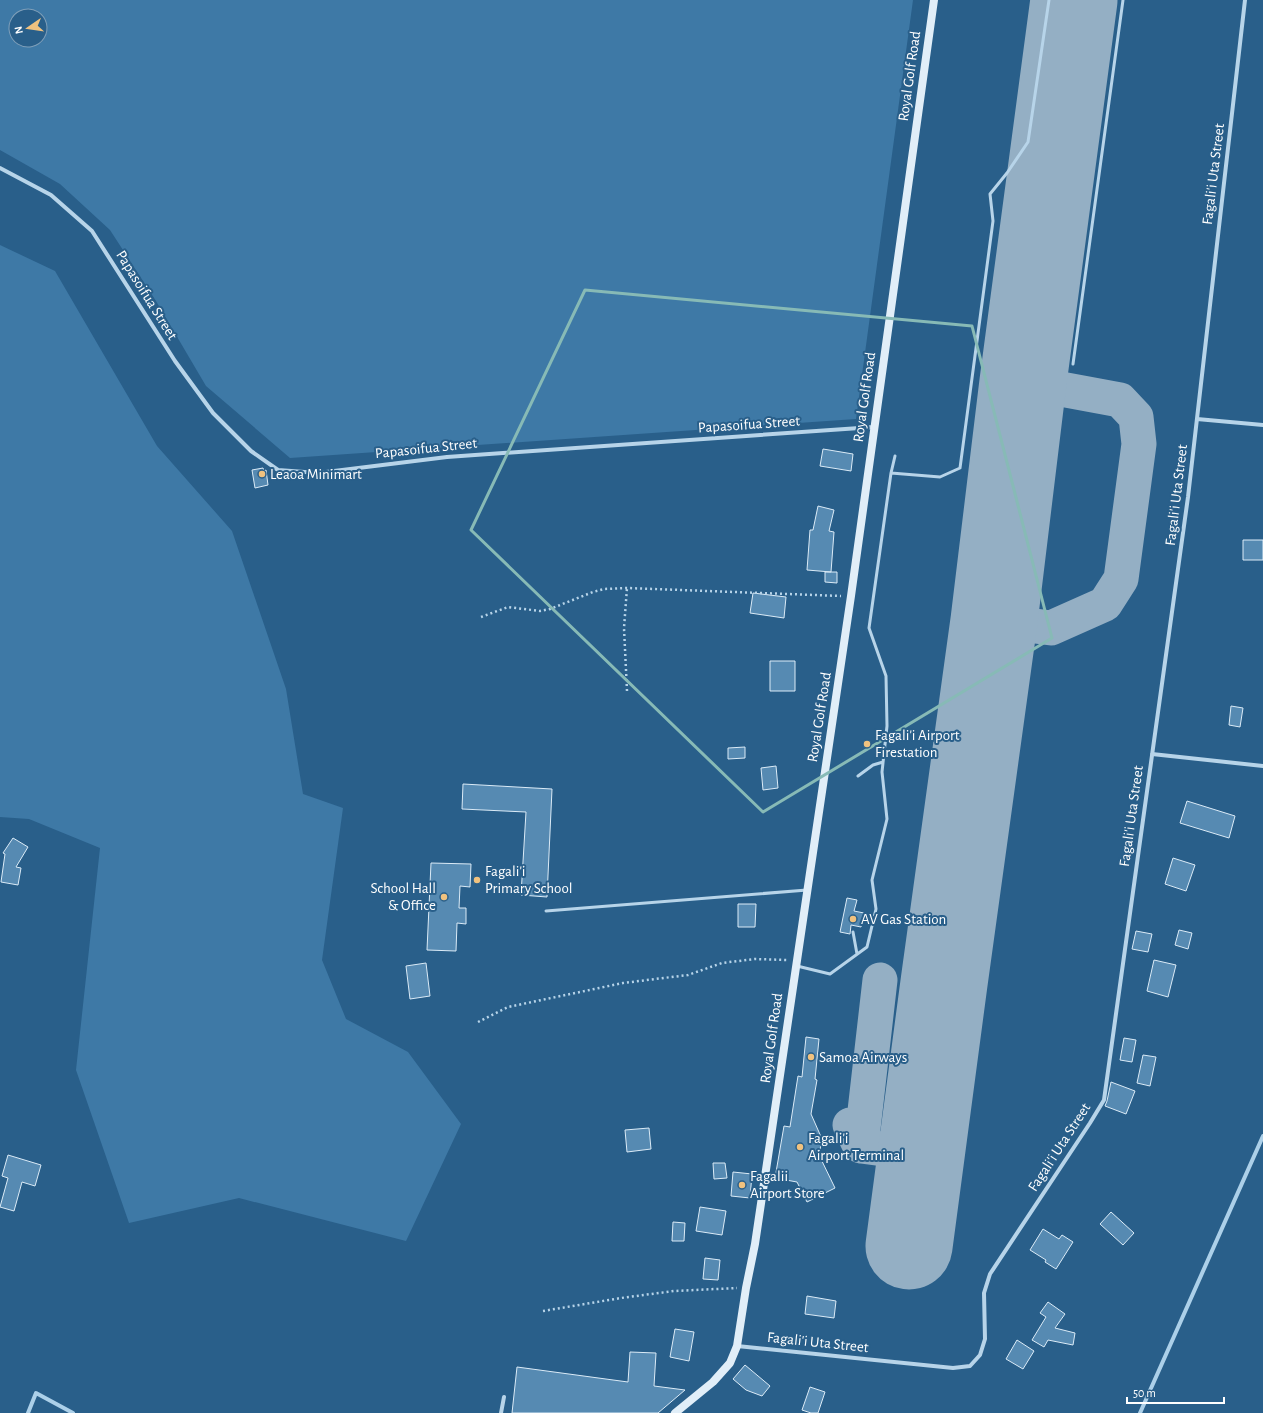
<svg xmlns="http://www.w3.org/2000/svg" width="1263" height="1413" viewBox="0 0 1263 1413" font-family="'Alegreya Sans',sans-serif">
<rect width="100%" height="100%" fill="#295f8a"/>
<!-- green -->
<path fill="#3e79a6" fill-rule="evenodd" d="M0,0h913l-57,419 -566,39 -84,-72 -50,-85 -46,-71 -50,-46 -60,-34zM16,16h24v24h-24z
M0,245l55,26 102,175 75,85 54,158 17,105 40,14 -21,152 24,59 62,33 53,72 -55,117 -167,-43 -110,25 -53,-153 24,-222 -71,-29 -29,-2z"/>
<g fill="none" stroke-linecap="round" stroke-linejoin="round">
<!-- stream -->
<path stroke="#acd0e9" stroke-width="4" d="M28,1413l8,-20 37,20
M1140,1413l123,-277"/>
<!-- taxiway -->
<path stroke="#94afc4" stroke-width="35" d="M994,621l57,7 54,-24 16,-25 18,-135 -3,-27 -16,-17 -97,-18
M850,1125l8,17 3,4 60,8
M861,1146l19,-166"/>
<!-- runway -->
<path stroke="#94afc4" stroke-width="87" d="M909,1246l35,-263 50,-362 29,-239 51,-382"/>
</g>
<!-- building -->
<path fill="#568ab2" stroke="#dbebf7" d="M823,449l30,5 -2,17 -31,-5z
M263,468l1,3 2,-1 2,15 -13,3 -3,-18z
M818,506l16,4 -5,21 5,1 -3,40 -24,-2 3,-40h3z
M1243,540h20v20h-20z
M825,572h12v11l-12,-1z
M753,593l33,4 -2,21 -34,-5z
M770,661h25v30h-25z
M1231,706l12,2 -3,19 -11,-2z
M745,747v11l-17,1v-11z
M776,766l2,22 -15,2 -2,-22z
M463,784l89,5 -5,108 -26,-2 5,-83 -64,-3z
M1187,801l48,15 -6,22 -49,-15z
M13,838l15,9 -12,20 5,1 -3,17 -17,-3 4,-28 -2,-1z
M1173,858l22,7 -9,26 -21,-7z
M431,863l40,1 -1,23 -10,-1 -1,22h7v16l-9,-1 -1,28 -29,-1z
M847,898l10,2 -3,11 10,2 -3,14 -10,-2 -1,9 -10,-2z
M738,904h18l-1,23h-17z
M1179,930l13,3 -4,16 -13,-4z
M1136,931l16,3 -4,18 -16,-3z
M1154,960l22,5 -8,32 -21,-6z
M426,963l4,33 -20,3 -4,-33z
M806,1037l13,2 -4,40 2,1 -6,34 11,25 -3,16 16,33 -28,14 -10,-20 -22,-4 9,-52 6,1 8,-51 4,1z
M1124,1038l12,2 -4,22 -12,-2z
M1143,1055l13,2 -6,29 -13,-3z
M1111,1082l24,9 -9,23 -21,-8 2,-5z
M649,1128l2,21 -24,3 -2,-22z
M8,1155l33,10 -6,21 -13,-4 -8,29 -14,-4 8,-29 -6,-2z
M713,1163h12l2,15 -13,1z
M733,1172l19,2 -2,24 -19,-2z
M700,1207l26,4 -4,24 -26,-4z
M1111,1212l23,21 -11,12 -23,-21z
M673,1222l12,1 -1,18h-12z
M1043,1229l16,10 3,-4 11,7 -17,27 -11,-7 1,-2 -16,-10z
M705,1258l15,2 -2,20 -15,-1z
M807,1296l29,5 -2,17 -29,-4z
M1048,1302l17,12 -10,14 20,5 -2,12 -25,-5 -4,7 -12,-7 14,-23 -6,-4z
M675,1329l19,3 -5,29 -19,-4z
M1017,1340l17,11 -11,18 -17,-10z
M630,1352l26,1 -2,33 31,4 -27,23h-146l5,-46 111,15z
M745,1365l25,21 -8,10 -16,-6 -13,-11z
M810,1387l15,5 -7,21h-7l-9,-3z"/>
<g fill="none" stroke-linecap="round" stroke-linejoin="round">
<!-- path -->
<path stroke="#b7d4e9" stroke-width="2.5" stroke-dasharray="2 3" stroke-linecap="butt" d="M481,617l27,-10 32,4 10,-2 43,-17 11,-3 23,-1 214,8
M627,691l-3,-63 3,-40
M478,1022l30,-15 115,-24 65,-8 34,-12 33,-4 33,1
M543,1311l78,-13 53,-7 63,-3"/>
<!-- lane -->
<path stroke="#b7d4e9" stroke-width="3" d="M1073,364l50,-364
M891,473l4,-17
M858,776l15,-11 10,-3
M546,911l261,-21
M853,932l4,22
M797,966l33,8 37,-27 9,-38 -4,-29 15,-61 -5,-47 5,-46 -1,-50 -17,-48 22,-155 49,4 20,-9 33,-247 -3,-27 17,-21 21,-31 21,-142"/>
<!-- street -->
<path stroke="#b7d4e9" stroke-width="4" d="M0,168l51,27 41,36 83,130 38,52 38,38 27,19 40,3 129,-16 427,-30
M1197,419l66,6
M1152,754l111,12
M737,1346l216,22 17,-2 10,-11 5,-16 -1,-46 6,-19 100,-151 14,-23 84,-603 57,-497
M501,1413l3,-16"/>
<!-- secondary -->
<path stroke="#e1eef8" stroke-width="8" d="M675,1413l38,-31 17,-19 7,-17 9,-58 9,-44 96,-648 83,-596"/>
</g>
<!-- marked area -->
<path fill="none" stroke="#87bab6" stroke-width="3" stroke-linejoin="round" d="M585,290l387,36 80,312 -289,174 -292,-282z"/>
<!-- markers -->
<g fill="#f0c27f" stroke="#295f8a" stroke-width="1.5">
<circle cx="262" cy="474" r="4"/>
<circle cx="867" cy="744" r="4"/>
<circle cx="477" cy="880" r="4"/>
<circle cx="444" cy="897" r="4"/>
<circle cx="853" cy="919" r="4"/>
<circle cx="811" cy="1057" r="4"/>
<circle cx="800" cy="1147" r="4"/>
<circle cx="742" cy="1185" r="4"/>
</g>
<g text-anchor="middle" stroke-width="4" stroke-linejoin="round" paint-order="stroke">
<!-- street labels -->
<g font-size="15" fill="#fff" stroke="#295f8a">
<text transform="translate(909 76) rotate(-82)" y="5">Royal Golf Road</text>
<text transform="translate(1213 174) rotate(-83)" y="5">Fagali'i Uta Street</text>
<text transform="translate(147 295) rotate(58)" y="5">Papasoifua Street</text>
<text transform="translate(864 397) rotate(-82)" y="5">Royal Golf Road</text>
<text transform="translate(749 424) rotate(-4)" y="5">Papasoifua Street</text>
<text transform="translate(426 448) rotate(-6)" y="5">Papasoifua Street</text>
<text transform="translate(1176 495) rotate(-83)" y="5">Fagali'i Uta Street</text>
<text transform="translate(819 717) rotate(-81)" y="5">Royal Golf Road</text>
<text transform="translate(1131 816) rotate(-82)" y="5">Fagali'i Uta Street</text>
<text transform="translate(771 1038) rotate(-82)" y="5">Royal Golf Road</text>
<text transform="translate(1059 1147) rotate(-57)" y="5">Fagali'i Uta Street</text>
<text transform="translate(818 1342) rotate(6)" y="5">Fagali'i Uta Street</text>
</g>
<!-- poi labels -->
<g font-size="15" fill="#fff" stroke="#295f8a" text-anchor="start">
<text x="270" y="479">Leaoa Minimart</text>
<text x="875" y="740">Fagali'i Airport<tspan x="875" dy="17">Firestation</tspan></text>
<text x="485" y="876">Fagali'i<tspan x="485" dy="17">Primary School</tspan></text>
<text x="436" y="893" text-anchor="end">School Hall<tspan x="436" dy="17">&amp; Office</tspan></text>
<text x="861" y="924">AV Gas Station</text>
<text x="819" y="1062">Samoa Airways</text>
<text x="808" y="1143">Fagali'i<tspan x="808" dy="17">Airport Terminal</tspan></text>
<text x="750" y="1181">Fagalii<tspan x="750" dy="17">Airport Store</tspan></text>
</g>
</g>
<!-- north arrow -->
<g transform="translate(28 28) rotate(257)"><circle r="19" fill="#295f8a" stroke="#7f9fb9"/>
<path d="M0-3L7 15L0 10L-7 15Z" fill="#f0c27f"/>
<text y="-6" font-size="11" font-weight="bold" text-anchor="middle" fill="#ffffff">N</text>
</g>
<!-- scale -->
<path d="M1127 1397v6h97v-6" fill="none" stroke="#ffffff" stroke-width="2"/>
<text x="1133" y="1397" font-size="12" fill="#ffffff" stroke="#295f8a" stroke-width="3" paint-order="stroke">50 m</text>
</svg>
